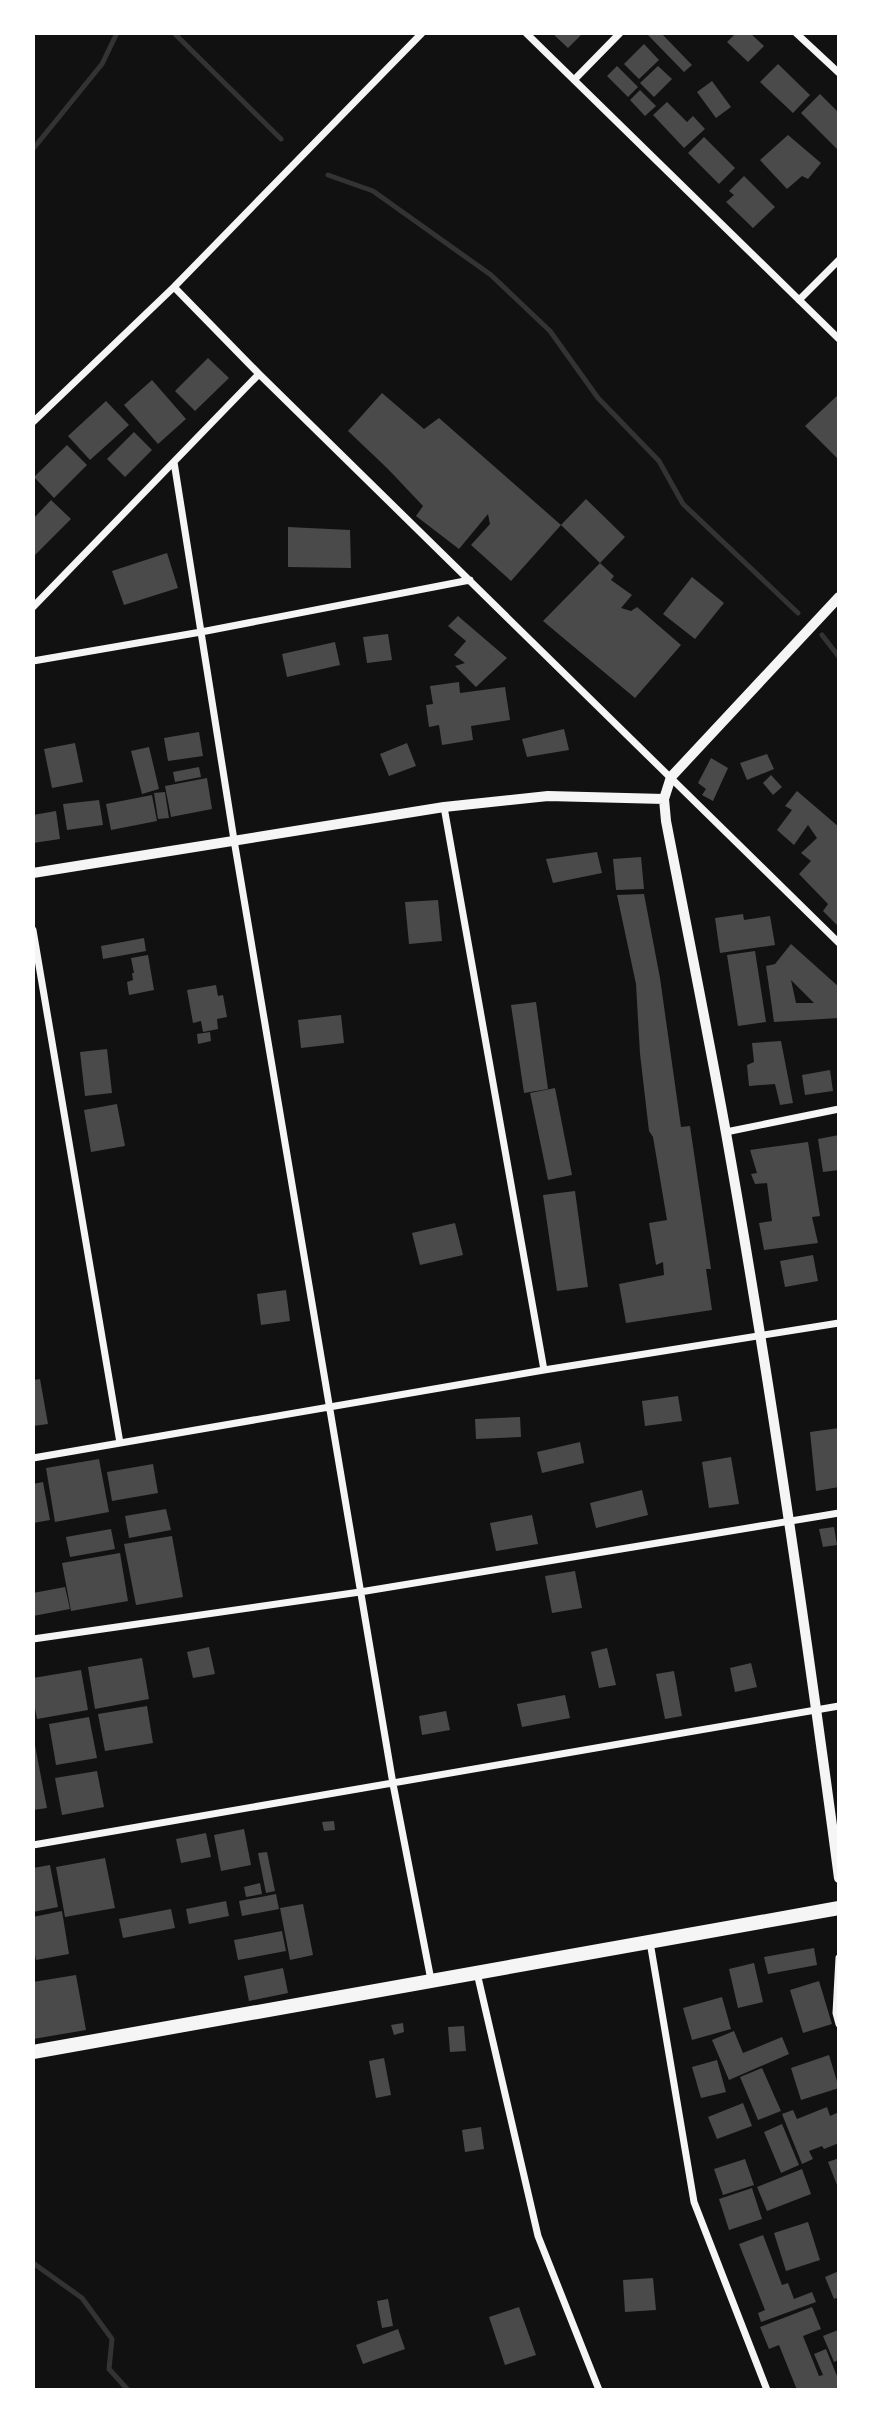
<svg xmlns="http://www.w3.org/2000/svg" width="872" height="2423" viewBox="0 0 872 2423" font-family="Signika,sans-serif">
<rect width="100%" height="100%" fill="#111"/>
<g fill="none" stroke-linecap="round" stroke-linejoin="round">
<!-- stream -->
<path stroke="#333" stroke-width="5" d="M174,33l107,106
M33,149l69,-85 15,-31
M328,175l45,16 118,84 59,56 48,67 61,63 24,43 115,109
M822,635l17,22
M33,2263l49,35 30,41 -3,30 19,21"/>
</g>
<!-- building -->
<path fill="#4a4a4a" fill-rule="evenodd" d="M552,33h31l-15,15z
M646,33h15l31,32 -8,7z
M736,33h14l14,13 -16,16 -21,-20z
M644,44l15,16 -20,19 -15,-15z
M778,64l32,31 -17,18 -33,-31z
M617,66l21,21 -10,10 -21,-21z
M658,66l14,13 -18,18 -14,-14z
M712,81l19,26 -15,11 -19,-26z
M640,90l16,16 -11,10 -15,-16z
M820,94l19,19 -2,36 -36,-36z
M667,102l20,20 6,-6 12,13 -21,19 -31,-33z
M788,135l33,28 -13,16 -6,-3 -15,13 -27,-29z
M704,137l31,31 -16,16 -31,-31z
M744,176l31,31 -22,21 -27,-26 8,-7 -5,-4z
M208,358l21,20 -34,33 -20,-20z
M152,380l34,39 -28,25 -34,-39z
M382,393l42,36 15,-11 122,107 25,-26 39,38 -25,26 -39,-38 -50,56 -40,-36 19,-21 -2,-10 -29,35 -43,-33 7,-10 -35,-37 -40,-38z
M839,394v66l-34,-34z
M106,401l23,24 -39,35 -22,-24z
M134,432l18,18 -27,27 -18,-18z
M67,445l20,20 -33,33 -20,-21z
M51,500l20,19 -38,38v-38z
M288,527l62,3 1,38 -63,-1z
M167,553l11,35 -54,17 -12,-34z
M600,563l14,13 -3,4 21,15 -11,13 10,3 6,-4 44,38 -46,53 -92,-77z
M692,577l32,26 -29,36 -32,-25z
M458,616l49,42 -31,29 -21,-21 10,-3 -11,-8 12,-14 -18,-15z
M388,634l4,26 -25,3 -4,-26z
M335,642l5,23 -53,12 -5,-23z
M459,682l1,11 45,-6 5,33 -39,6 2,14 -31,5 -3,-20 -10,2 -3,-22 7,-1 -3,-18z
M564,729l5,21 -42,7 -5,-18z
M199,732l4,24 -35,5 -4,-23z
M75,743l8,39 -31,6 -8,-39z
M407,743l9,23 -27,10 -9,-22z
M149,747l10,42 -17,5 -11,-43z
M767,754l7,15 -27,11 -7,-17z
M711,758l17,10 -15,33 -11,-6 4,-6 -8,-6z
M199,767l2,10 -26,5 -2,-10z
M771,775l11,12 -9,8 -10,-12z
M207,778l5,31 -41,8 -6,-31z
M797,791l42,36v100l-16,-16 5,-7 -29,-30 12,-13 -10,-8 16,-15 -9,-13 -14,20 -17,-15 15,-20 -7,-4z
M165,792l4,26 -11,1 -4,-26z
M152,795l5,26 -46,9 -5,-26z
M99,800l4,25 -36,5 -4,-26z
M56,811l4,28 -27,4v-28z
M597,852l5,21 -49,10 -7,-24z
M641,857l3,32 -28,1 -3,-31z
M644,894l16,84 21,149 9,-1 21,143h-5l6,41 -86,13 -7,-39 45,-9 -1,-13 -7,3 -7,-42 18,-3 -14,-83 -4,-6 -9,-77 -4,-70 -19,-89z
M438,900l4,41 -33,3 -4,-42z
M743,914l1,6 26,-4 5,29 -55,8 -5,-35z
M144,938l2,13 -43,8 -2,-13z
M791,944l48,43v31l-65,4 -8,-56 9,-2zM791,980l23,23h-18z
M755,951l11,71 -28,4 -11,-71z
M148,955l6,35 -25,5 -2,-13 6,-2 -1,-7h2l-3,-15z
M216,985l2,11 5,-1 4,22 -10,2 1,10 -15,3 -2,-11 -8,2 -6,-33z
M536,1002l12,87 -24,4 -13,-88z
M341,1015l3,28 -43,5 -3,-28z
M210,1032l1,9 -13,3 -1,-10z
M781,1041l12,62 -13,2 -5,-21 -26,2 -2,-21 7,-3 -2,-19z
M107,1049l5,44 -27,3 -5,-44z
M830,1070l3,21 -28,4 -3,-20z
M555,1088l17,87 -24,5 -18,-87z
M117,1104l8,42 -34,6 -7,-42z
M839,1135v35l-16,2 -5,-33z
M808,1142l12,74 -8,1 6,26 -54,7 -5,-27 13,-2 -5,-38 -12,1 -4,-10 6,-1 -7,-23z
M575,1191l13,96 -31,4 -14,-96z
M455,1223l8,32 -43,10 -8,-32z
M813,1255l5,26 -33,6 -5,-26z
M286,1290l4,31 -29,4 -4,-31z
M40,1379l8,45 -15,2v-46z
M678,1396l4,25 -37,5 -3,-25z
M520,1417l1,20 -45,2 -1,-20z
M839,1428v59l-23,4 -6,-59z
M580,1442l4,21 -42,10 -5,-21z
M731,1457l8,47 -30,4 -7,-46z
M99,1459l10,53 -54,10 -9,-54z
M153,1464l5,29 -46,8 -5,-29z
M43,1482l7,38 -17,3v-39z
M642,1490l6,25 -52,13 -6,-25z
M166,1509l5,21 -42,8 -4,-22z
M532,1515l6,29 -42,7 -6,-28z
M834,1527l3,18 -14,2 -4,-18z
M111,1529l4,20 -45,8 -4,-20z
M172,1536l11,61 -47,8 -12,-61z
M120,1553l8,48 -57,10 -9,-48z
M575,1571l7,37 -30,5 -7,-37z
M65,1587l5,22 -37,7v-23z
M209,1647l6,27 -22,4 -6,-26z
M607,1648l9,37 -17,3 -8,-36z
M142,1658l7,41 -54,10 -7,-42z
M751,1663l6,24 -22,5 -5,-24z
M81,1670l7,40 -51,9 -4,-22v-19z
M674,1671l8,45 -17,3 -9,-45z
M565,1695l5,23 -48,9 -5,-23z
M147,1706l6,37 -48,8 -7,-37z
M446,1711l4,19 -28,5 -3,-19z
M89,1717l8,41 -41,7 -7,-41z
M33,1735l14,73 -14,2z
M97,1771l7,36 -42,8 -7,-37z
M334,1821l1,9 -11,1 -2,-9z
M244,1829l7,36 -30,6 -7,-36z
M206,1833l5,24 -30,6 -5,-24z
M267,1852l8,39 -9,2 -8,-40z
M105,1858l10,50 -50,9 -9,-50z
M50,1865l8,42 -25,5v-44z
M260,1883l2,11 -16,3 -2,-10z
M276,1894l3,15 -37,7 -3,-15z
M226,1901l3,15 -40,8 -3,-15z
M303,1904l10,51 -23,5 -10,-52z
M171,1909l4,19 -52,10 -4,-19z
M62,1911l7,43 -33,6 -3,-15v-28z
M282,1931l4,20 -48,9 -4,-20z
M814,1948l3,17 -49,9 -4,-17z
M754,1963l9,39 -25,6 -9,-39z
M283,1968l5,25 -39,8 -5,-25z
M76,1975l10,55 -53,9v-57z
M819,1981l13,43 -29,9 -13,-43z
M722,1997l9,32 -39,11 -9,-32z
M403,2023l1,9 -10,3 -3,-10z
M464,2026l2,25 -16,1 -2,-25z
M734,2031l9,22 39,-16 7,17 -60,26 -17,-40z
M829,2055l10,33 -38,12 -10,-32z
M384,2058l7,37 -15,3 -7,-37z
M717,2060l9,32 -25,6 -9,-31z
M762,2068l19,43 -23,9 -18,-43z
M743,2103l9,23 -35,13 -9,-22z
M827,2107l3,9 9,-4v31l-15,6 -2,-3 -13,5 4,8 -11,5 -20,-50 11,-4 4,9z
M782,2124l17,41 -18,8 -17,-41z
M481,2127l3,22 -19,3 -3,-22z
M839,2158v32l-11,-28z
M745,2159l9,26 -31,10 -9,-26z
M802,2169l9,25 -44,17 -10,-24z
M752,2188l10,31 -33,11 -10,-31z
M808,2222l12,38 -34,11 -12,-38z
M763,2235l19,50 6,-2 6,16 18,-7 4,10 -55,20 -3,-9 7,-3 -26,-66z
M839,2271v26l-5,2 -9,-22z
M653,2278l3,32 -31,2 -2,-32z
M388,2299l5,27 -11,2 -5,-27z
M519,2307l17,48 -31,10 -16,-48z
M812,2307l9,22 -18,7 16,40 4,-1 -9,-21 12,-5 13,32v7l-5,2h-37l-18,-45 -10,4 -9,-22z
M398,2329l7,20 -42,15 -7,-19z
M838,2330l1,30 -5,2 -11,-26z"/>
<g fill="none" stroke-linecap="round" stroke-linejoin="round">
<!-- minor -->
<path stroke="#f5f5f5" stroke-width="7" d="M526,33l313,306
M796,33l43,40
M574,80l46,-47
M174,287l85,87 580,569
M799,300l40,-40
M33,422l141,-135 248,-254
M174,462l60,378 159,944 38,196
M33,607l226,-233
M33,661l168,-29 269,-52
M444,807l100,563
M33,930l87,513
M726,1132l113,-23
M33,1458l511,-88 295,-47
M33,1639l327,-47 479,-79
M33,1845l806,-139
M650,1942l44,260 73,188
M839,1958l-3,55 3,11
M477,1973l61,263 61,154"/>
<!-- tertiary -->
<path stroke="#f5f5f5" stroke-width="10" d="M839,597l-168,180 -7,22 2,22c20,103 41,207 60,312 44,247 80,496 113,745
M33,873l411,-66 104,-11 116,3"/>
<!-- trunk -->
<path stroke="#f5f5f5" stroke-width="14" d="M33,2052l806,-144"/>
</g>
<!-- border -->
<rect width="872" height="2423" fill="none" stroke="#ffffff" stroke-width="70"/>
</svg>
